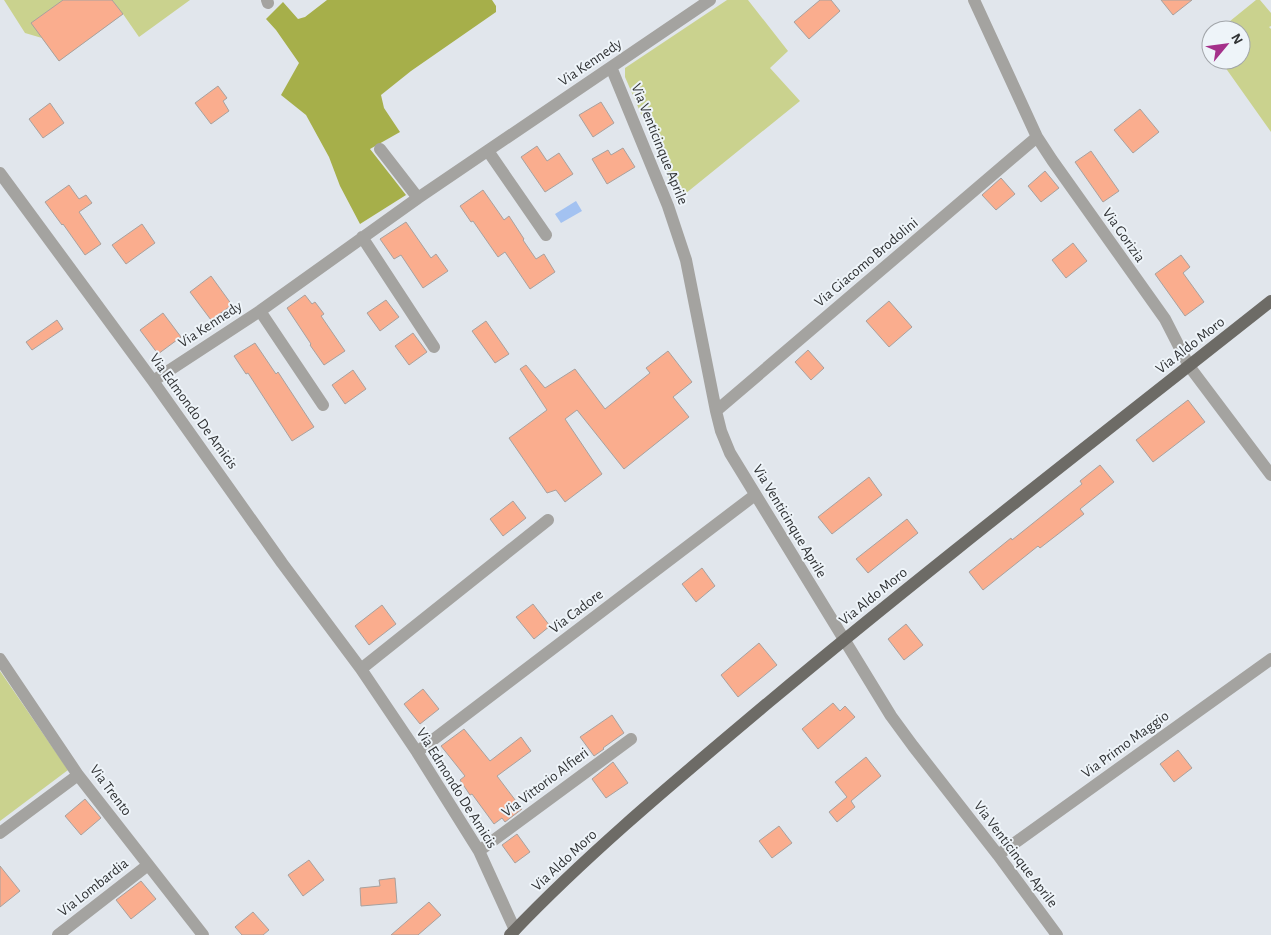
<svg xmlns="http://www.w3.org/2000/svg" width="1271" height="935" viewBox="0 0 1271 935" font-family="'Alegreya Sans',sans-serif">
<rect width="100%" height="100%" fill="#e1e6ec"/>
<!-- green -->
<path fill="#cad28e" d="M4,0h186l-51,37 -16,-23 -64,47 -17,-23 -17,-5z
M727,0h21l40,51 -18,17 30,33 -120,97 -6,-8 -49,-113v-9z
M1256,0h4l11,13v13l-2,1 2,2v103l-51,-72h21v-30h-22z
M0,671l68,99 -68,51z"/>
<!-- forest -->
<path fill="#a6af4a" d="M327,0h165l4,6v6l-85,59 -30,24 3,13 16,24 -30,17 36,46 -46,29 -20,-38 -11,-29 -23,-42 -25,-20 18,-32 -23,-33 -10,-11 17,-17 15,17 7,-2z"/>
<!-- water -->
<path fill="#a3c2f1" d="M576,201l6,10 -21,12 -6,-9z"/>
<!-- building -->
<path fill="#faad8e" stroke="#a8a19e" d="M63,0h49l11,14 -64,47 -28,-38z
M820,0h11l9,11 -31,28 -15,-17z
M1161,0h31l-19,15z
M218,86l9,12 -4,3 6,10 -18,13 -16,-21z
M601,102l13,21 -21,14 -14,-22z
M50,103l14,20 -21,15 -14,-19z
M1140,109l19,23 -26,21 -19,-23z
M537,146l10,15 12,-8 14,21 -28,18 -24,-35z
M623,148l12,19 -28,17 -15,-25 16,-9 3,5z
M1091,151l28,40 -16,11 -28,-40z
M1045,171l14,17 -18,14 -13,-16z
M1001,178l14,16 -19,16 -14,-15z
M69,185l10,14 7,-4 6,8 -13,9 22,32 -16,11 -22,-31 -1,1 -17,-23z
M483,190l21,30 5,-4 15,23 -1,1 13,19 8,-5 11,18 -25,17 -25,-37 -7,5 -25,-36 -2,1 -11,-16z
M406,222l25,36 5,-4 12,17 -25,17 -22,-33 -7,4 -14,-20z
M142,224l13,19 -29,21 -14,-19z
M1073,243l14,18 -21,17 -14,-18z
M1181,255l9,12 -7,6 21,29 -19,14 -30,-42z
M211,276l21,29 -21,15 -21,-28z
M305,295l7,9 3,-2 9,12 -3,2 24,35 -21,14 -14,-20 1,-1 -24,-36z
M386,300l13,17 -19,14 -13,-18z
M889,301l23,26 -23,20 -23,-26z
M163,313l18,24 -23,17 -18,-24z
M57,320l6,9 -31,21 -6,-8z
M486,321l23,33 -14,9 -23,-32z
M413,333l14,19 -18,13 -14,-19z
M255,343l21,31 2,-2 36,55 -22,14 -44,-68 -2,1 -12,-18z
M808,350l16,18 -13,12 -16,-18z
M668,351l24,31 -19,15 16,20 -65,52 -47,-59 -12,9 37,55 -37,28 -9,-12 -9,3 -38,-55 38,-28 -27,-41 6,-4 19,23 30,-19 30,40 45,-36 -4,-5z
M353,370l13,19 -21,15 -13,-19z
M1188,400l17,22 -52,40 -17,-22z
M1100,465l14,17 -34,27 4,5 -44,34 -2,-2 -55,44 -14,-18 42,-34 1,2 70,-56 -2,-3z
M869,477l13,18 -50,39 -14,-17z
M513,501l13,17 -23,18 -13,-17z
M907,519l11,14 -50,40 -12,-14z
M702,568l13,18 -19,16 -14,-18z
M533,604l17,22 -16,13 -18,-22z
M382,605l14,19 -27,21 -14,-19z
M906,624l17,21 -19,15 -16,-21z
M759,643l18,22 -39,32 -17,-22z
M423,689l16,20 -19,15 -16,-20z
M833,703l7,8 5,-5 10,11 -37,32 -16,-20z
M612,715l12,18 -21,15 1,1 -10,7 -14,-19z
M464,729l26,32 31,-24 10,14 -34,25 25,33 -17,13 -3,-4 -8,6 -22,-30 -2,1 -10,-15 5,-4 -24,-30z
M1178,750l14,18 -18,14 -14,-18z
M866,757l15,19 -30,25 4,6 -18,15 -8,-10 18,-15 -12,-15z
M613,762l15,21 -22,15 -14,-19z
M85,799l16,19 -20,17 -16,-19z
M779,826l13,17 -20,15 -13,-17z
M517,834l13,18 -15,11 -13,-18z
M309,860l15,20 -21,16 -15,-21z
M0,866l20,25 -20,16z
M395,878l2,25 -36,3 -1,-18 20,-2 -1,-6z
M141,881l15,18 -25,20 -15,-19z
M429,902l12,13 -23,20h-27z
M253,912l16,18 -6,5h-21l-7,-8z"/>
<g fill="none" stroke-linecap="round" stroke-linejoin="round">
<!-- minor -->
<path stroke="#a4a3a0" stroke-width="12" d="M267,0l1,3
M974,0l63,137 15,23 113,159 24,47 82,109
M611,67l57,139 18,54 30,151 5,20 9,22 161,263 22,30 85,109 59,80
M380,149l38,49
M488,151l58,84
M0,173l153,208 129,182 79,106 56,83 62,99 36,79
M362,237l72,110
M260,311l63,94
M153,381l107,-70 158,-113 292,-198
M716,411l321,-274
M0,659l78,116 125,160
M361,669l187,-149
M417,752l338,-257
M0,833l78,-58
M479,851l152,-112
M998,855l273,-196
M58,935l90,-70"/>
<!-- major -->
<path stroke="#6d6b66" stroke-width="12" d="M510,935c80,-84 170,-158 259,-233 164,-137 334,-268 502,-401"/>
</g>
<g text-anchor="middle" stroke-width="4" stroke-linejoin="round" paint-order="stroke">
<!-- street labels -->
<g font-size="15" fill="#303234" stroke="#eef4f9">
<text transform="translate(590 62) rotate(-34)" y="5">Via Kennedy</text>
<text transform="translate(660 144) rotate(68)" y="5">Via Venticinque Aprile</text>
<text transform="translate(1124 235) rotate(55)" y="5">Via Gorizia</text>
<text transform="translate(866 262) rotate(-40)" y="5">Via Giacomo Brodolini</text>
<text transform="translate(210 324) rotate(-33)" y="5">Via Kennedy</text>
<text transform="translate(1190 345) rotate(-38)" y="5">Via Aldo Moro</text>
<text transform="translate(194 411) rotate(54)" y="5">Via Edmondo De Amicis</text>
<text transform="translate(790 521) rotate(59)" y="5">Via Venticinque Aprile</text>
<text transform="translate(873 596) rotate(-39)" y="5">Via Aldo Moro</text>
<text transform="translate(576 611) rotate(-37)" y="5">Via Cadore</text>
<text transform="translate(1125 744) rotate(-36)" y="5">Via Primo Maggio</text>
<text transform="translate(545 782) rotate(-37)" y="5">Via Vittorio Alfieri</text>
<text transform="translate(457 788) rotate(58)" y="5">Via Edmondo De Amicis</text>
<text transform="translate(111 790) rotate(53)" y="5">Via Trento</text>
<text transform="translate(1016 854) rotate(53)" y="5">Via Venticinque Aprile</text>
<text transform="translate(564 860) rotate(-43)" y="5">Via Aldo Moro</text>
<text transform="translate(93 887) rotate(-38)" y="5">Via Lombardia</text>
</g>
</g>
<!-- north arrow -->
<g transform="translate(1226 45) rotate(61)"><circle r="24" fill="#eef4f9" stroke="#a2a6aa"/>
<path d="M0-4L9 19L0 12L-9 19Z" fill="#a4308a"/>
<text y="-8" font-size="14" font-weight="bold" text-anchor="middle" fill="#303234">N</text>
</g>
</svg>
